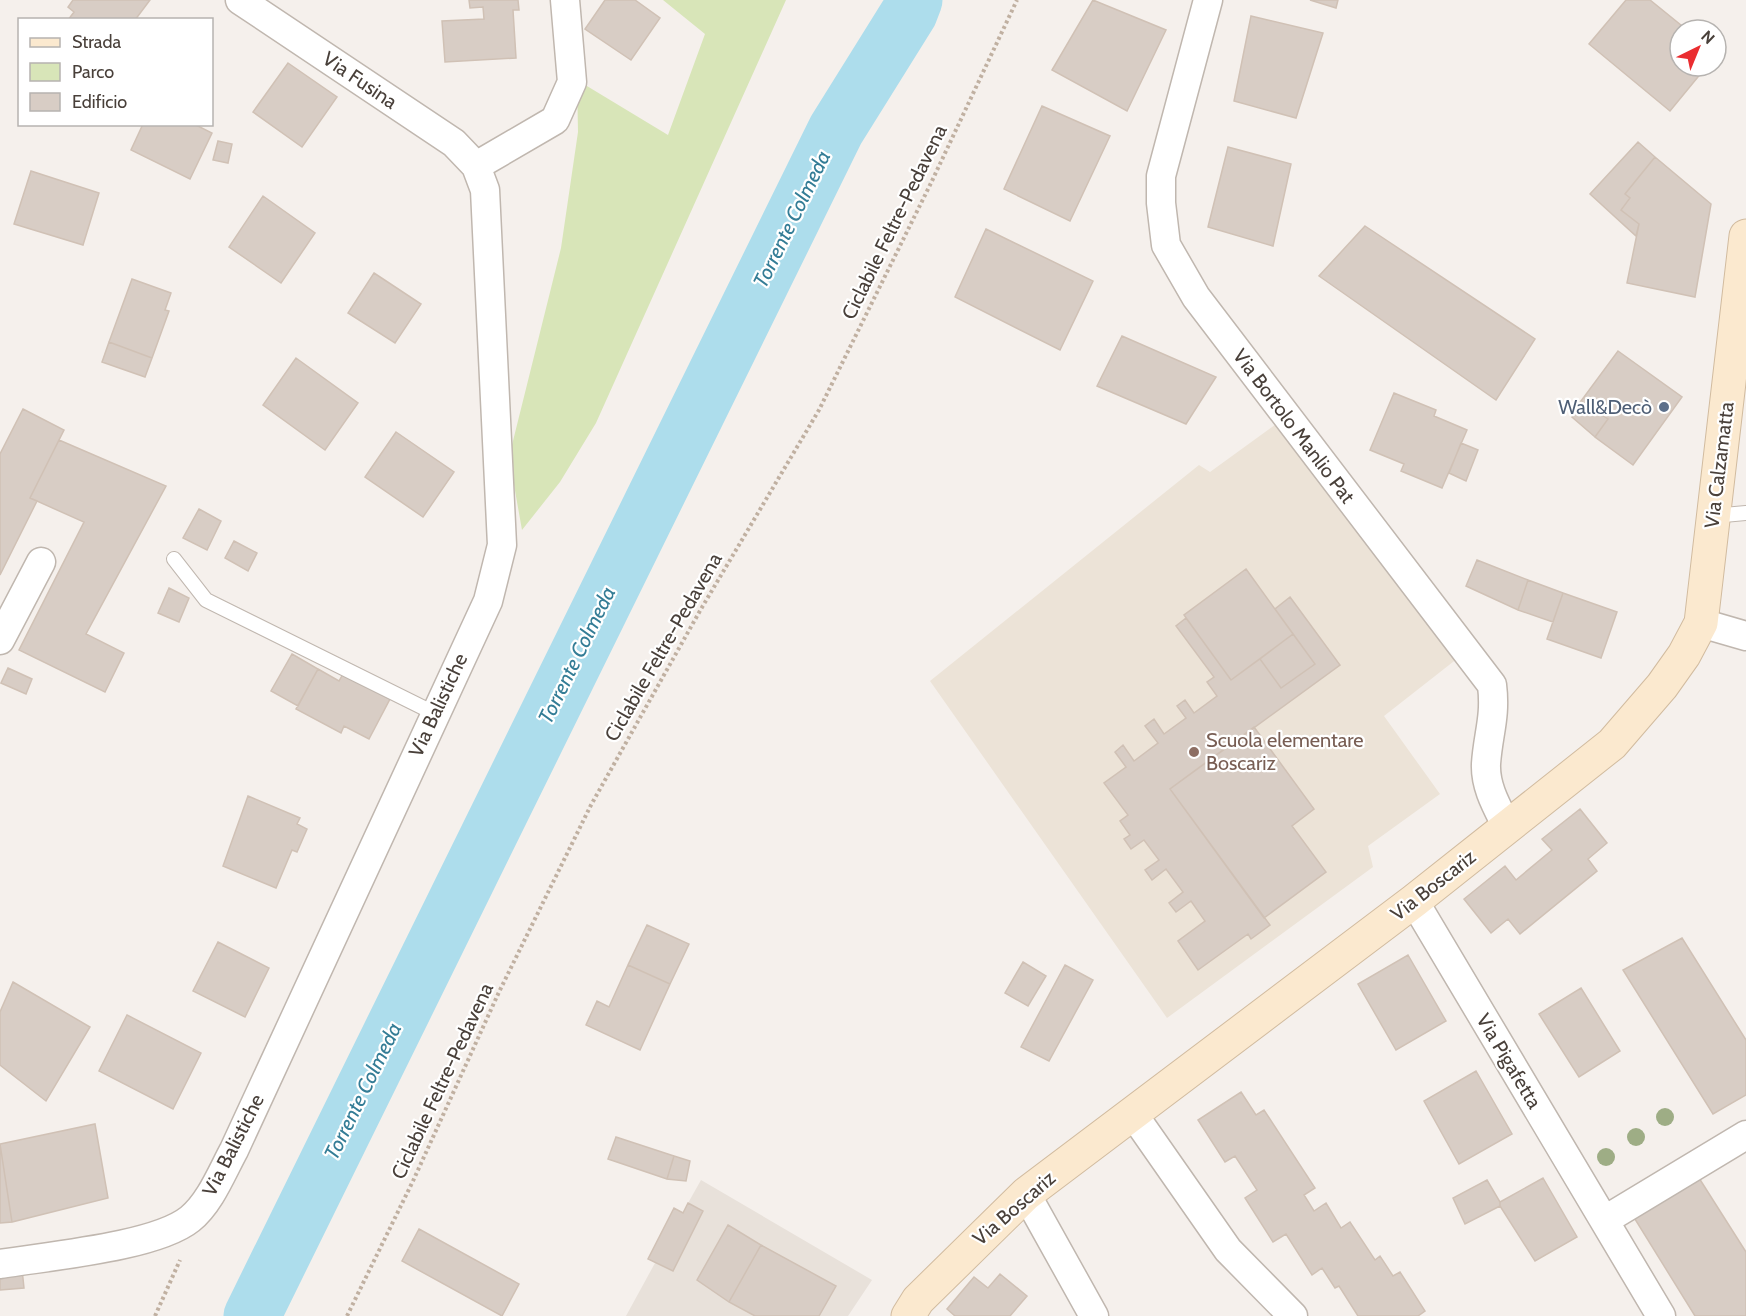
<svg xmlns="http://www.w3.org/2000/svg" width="1746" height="1316" viewBox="0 0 1746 1316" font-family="Cabin,sans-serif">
<rect width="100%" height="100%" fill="#f5f0ec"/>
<!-- residential -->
<path fill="#e8e1da" d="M701,1180l171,100 -24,36h-222l29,-53 -7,-4 26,-51 9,4z"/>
<!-- education -->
<path fill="#ece3d7" d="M1279,422l179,236 -74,58 56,78 -72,52 5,21 -206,151 -237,-337 269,-216 11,7z"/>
<!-- green -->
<path fill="#d8e5b8" d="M663,0h123l-190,423 -36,59 -38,48 -13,-73 52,-209 17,-116 -1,-52 91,55 37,-101z"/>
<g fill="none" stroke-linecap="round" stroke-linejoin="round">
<!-- river -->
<path stroke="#adddec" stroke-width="57" d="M252,1316l584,-1186 73,-117 5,-13"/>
</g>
<!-- building -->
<path fill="#d8cdc5" stroke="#d0c1b5" stroke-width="1.5" d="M73,0h77l-15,20h-67l6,-8 -6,-5z
M469,0h49l1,10h-6l3,48 -71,4 -3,-41 42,-2 -1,-12 -13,1z
M605,0h30l25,18 -29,42 -46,-31z
M1093,0l73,30 -39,81 -75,-41z
M1310,0h28l-2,8z
M1626,0h24l37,30h-7v36h27l-37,45 -81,-67z
M1251,16l72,17 -27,85 -62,-17z
M288,63l49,34 -35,50 -49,-35z
M1042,106l68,30 -40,85 -66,-32z
M143,124h51l18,9 -22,46 -59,-29z
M218,141l14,3 -4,19 -15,-3z
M1638,142l17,15 -30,37 5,4 -9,12 18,14 -3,12 -46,-42z
M1228,147l63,17 -18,82 -65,-19z
M1655,157l56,47 -16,93 -68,-14 12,-59 -18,-14 9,-12 -5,-4z
M31,171l68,22 -16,52 -69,-21z
M263,196l52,37 -34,50 -52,-36z
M1365,226l170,113 -39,61 -177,-124z
M986,229l107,52 -33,69 -105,-53z
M374,273l47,31 -26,39 -47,-30z
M132,279l39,14 -6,17 4,1 -17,47 -43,-16z
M1122,336l94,41 -30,47 -89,-38z
M109,342l43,16 -7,19 -43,-15z
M1618,351l64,46 -49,68 -38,-28 13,-18 -27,-18z
M296,358l62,45 -33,47 -62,-45z
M1394,393l42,17 -2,6 33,14 -25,58 -41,-17 3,-7 -34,-14z
M1581,401l27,18 -13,18 -23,-20z
M23,409l41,21 -34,68 7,3 -37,74v-121z
M396,432l58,40 -31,45 -58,-40z
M59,440l107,46 -80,148 38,19 -19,39 -86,-42 65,-128 -54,-24z
M1461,443l17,7 -12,31 -17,-8z
M199,509l22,12 -14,29 -24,-12z
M234,541l23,12 -9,18 -23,-13z
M1477,560l51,20 -10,30 -52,-24z
M1246,569l47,65 -62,46 -47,-65z
M1528,580l35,13 -10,29 -35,-12z
M169,588l20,10 -10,24 -21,-9z
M1563,593l54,19 -16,46 -54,-19z
M1290,597l50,68 -170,124 100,136 -19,14 -3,-5 -50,36 -20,-29 27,-20 -14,-20 -15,11 -7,-9 14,-11 -17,-23 -14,11 -7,-10 14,-10 -15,-20 -13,9 -7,-10 6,-4 -10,-14 8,-6 -24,-32 22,-16 -11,-15 8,-7 11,16 24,-18 -13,-17 9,-7 10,15 22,-16 -9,-12 8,-6 9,13 23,-17 -10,-14 7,-5 -38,-51 10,-8 45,62 29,-21 21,29 34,-24 -40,-55z
M1293,634l22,30 -34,24 -21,-29z
M292,654l26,15 -20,37 -27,-15z
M8,668l24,11 -6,15 -25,-11z
M318,669l21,12 4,-7 47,25 -21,40 -25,-13 -3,7 -45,-24z
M1254,727l60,82 -22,17 34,46 -62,46 -94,-129z
M248,796l52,22 -3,6 10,5 -10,23 -5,-2 -16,38 -53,-22z
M1580,809l27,34 -19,16 9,12 -77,63 -12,-15 -17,14 -27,-34 41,-33 11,14 36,-30 -10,-11z
M647,925l42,19 -19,40 -42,-19z
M1682,938l64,102v55l-33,19 -90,-144z
M218,942l51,26 -24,49 -52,-26z
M1408,955l38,66 -50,29 -38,-66z
M1023,962l23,14 -18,30 -23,-13z
M628,965l42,19 -30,66 -54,-25 11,-24 12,6z
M1065,965l28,15 -44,81 -28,-14z
M13,982l77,45 -44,74 -46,-36v-53z
M1581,988l39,63 -41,26 -40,-63z
M127,1015l74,38 -28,56 -74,-38z
M1476,1071l36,63 -53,30 -35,-63z
M1241,1092l15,23 8,-5 51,78 -11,7 10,16 12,-8 15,25 9,-6 25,38 5,-4 13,20 7,-4 25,39 -7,5h-60l-19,-30 -4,2 -13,-20 -10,7 -26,-41 -13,8 -28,-44 12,-8 -22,-34 -10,6 -27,-42z
M95,1124l13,74 -96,24 -12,-78z
M616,1137l58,19 -7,23 -59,-20z
M0,1144l12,78 -12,1z
M674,1156l16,5 -4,20 -19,-2z
M1543,1178l34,59 -42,24 -35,-55v-4z
M1699,1178l47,74v64h-51l-65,-105z
M1487,1180l13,22v4l-35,18 -12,-26z
M688,1203l15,8 -30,60 -25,-12 26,-51 9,5z
M728,1225l33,20 -32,57 -32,-22z
M419,1229l100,55 -17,32 -100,-55z
M761,1245l75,41 -17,30h-64l-26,-14z
M22,1269l2,19 -24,2v-19z
M1000,1274l27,22 -17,20h-55l-8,-7 27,-32 14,11z"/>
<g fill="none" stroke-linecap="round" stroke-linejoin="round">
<!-- lane casing -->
<g stroke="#c0b7af" stroke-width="16">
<path id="lane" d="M1713,516l33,-3
M174,559l32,41 228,113"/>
</g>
<!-- street casing -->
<g stroke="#c0b7af" stroke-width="31">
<path id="street" d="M1208,0l-47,176v27l5,42 30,52 296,388c4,32 -4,49 -6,79 -1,23 11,43 21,63
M476,166l79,-46 17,-38 -7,-82
M1701,623l45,13
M0,640l41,-78
M1414,901l247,415
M1133,1114l95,136 65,66
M1026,1194l68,122
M1605,1220l141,-85
M0,1264c48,-8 155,-17 190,-45 20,-16 32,-47 44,-69l254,-549 14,-56 -17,-355 -9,-24 -22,-23 -214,-143"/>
</g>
<!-- secondary casing -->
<g stroke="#d1bb9f" stroke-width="35">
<path id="secondary" d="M908,1316l10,-16 108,-106 388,-293 198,-157 50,-58 22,-31 17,-32 45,-387"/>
</g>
<!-- path -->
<path stroke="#c0b0a1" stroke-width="4" stroke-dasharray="3 3" stroke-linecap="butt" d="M155,1316l25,-56
M347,1316l66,-135 86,-189 92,-187 110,-196 118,-199 112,-227 86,-183"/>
<!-- lane -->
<use href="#lane" stroke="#fff" stroke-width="14"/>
<!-- street -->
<use href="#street" stroke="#fff" stroke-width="28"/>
<!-- secondary -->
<use href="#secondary" stroke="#fbe9cf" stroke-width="33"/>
</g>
<!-- trees -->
<g fill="#9ead85">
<circle cx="1665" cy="1117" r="9"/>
<circle cx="1636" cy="1137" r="9"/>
<circle cx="1606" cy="1157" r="9"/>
</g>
<!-- markers -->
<circle fill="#5c6f8a" stroke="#fff" stroke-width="2" cx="1664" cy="407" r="6"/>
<circle fill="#8d6e63" stroke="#fff" stroke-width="2" cx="1194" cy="752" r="6"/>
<g text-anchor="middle" stroke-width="4.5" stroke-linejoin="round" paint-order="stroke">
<!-- street labels -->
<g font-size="20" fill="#49403a" stroke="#fff">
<text transform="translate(360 80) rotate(34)" y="7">Via Fusina</text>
<text transform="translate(894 222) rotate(-64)" y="7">Ciclabile Feltre-Pedavena</text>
<text transform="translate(1294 426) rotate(53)" y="7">Via Bortolo Manlio Pat</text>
<text transform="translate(1719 465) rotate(-83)" y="7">Via Calzamatta</text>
<text transform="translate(663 647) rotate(-60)" y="7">Ciclabile Feltre-Pedavena</text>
<text transform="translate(438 705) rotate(-65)" y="7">Via Balistiche</text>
<text transform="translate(1433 885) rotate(-38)" y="7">Via Boscariz</text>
<text transform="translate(1509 1061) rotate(59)" y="7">Via Pigafetta</text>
<text transform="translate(442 1081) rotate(-65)" y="7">Ciclabile Feltre-Pedavena</text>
<text transform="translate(233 1145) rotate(-63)" y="7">Via Balistiche</text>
<text transform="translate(1014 1208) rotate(-41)" y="7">Via Boscariz</text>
</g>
<!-- service labels -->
<g font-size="20" fill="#4e5e75" stroke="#fff" text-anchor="end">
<text x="1652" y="414">Wall&amp;Decò</text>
</g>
<!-- education labels -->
<g font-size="20" fill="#785e54" stroke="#fff" text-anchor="start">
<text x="1206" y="747">Scuola elementare<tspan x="1206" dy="23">Boscariz</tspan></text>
</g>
<!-- water labels -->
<g font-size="21" font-style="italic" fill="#347d96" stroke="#fff">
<text transform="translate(792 219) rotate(-64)" y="7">Torrente Colmeda</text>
<text transform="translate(577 655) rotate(-64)" y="7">Torrente Colmeda</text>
<text transform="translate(363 1091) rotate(-64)" y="7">Torrente Colmeda</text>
</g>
</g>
<!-- legend -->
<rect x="18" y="18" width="195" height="108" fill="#ffffff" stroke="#b6b3b0" stroke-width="1.5"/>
<rect x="30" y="38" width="30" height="9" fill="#fbe9cf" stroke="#b6b3b0" stroke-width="1.5"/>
<text x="72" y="48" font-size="18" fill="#49403a">Strada</text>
<rect x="30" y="63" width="30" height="18" fill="#d8e5b8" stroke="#b6b3b0" stroke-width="1.5"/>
<text x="72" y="78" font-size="18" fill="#49403a">Parco</text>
<rect x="30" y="93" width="30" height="18" fill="#d8cdc5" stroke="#b6b3b0" stroke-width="1.5"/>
<text x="72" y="108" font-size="18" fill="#49403a">Edificio</text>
<!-- north arrow -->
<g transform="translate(1698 48) rotate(43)"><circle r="28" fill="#ffffff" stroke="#b6b3b0" stroke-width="1.5"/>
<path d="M0-4.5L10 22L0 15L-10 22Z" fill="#ea2d30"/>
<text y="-9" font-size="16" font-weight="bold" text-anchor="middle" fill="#49403a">N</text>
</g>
</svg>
